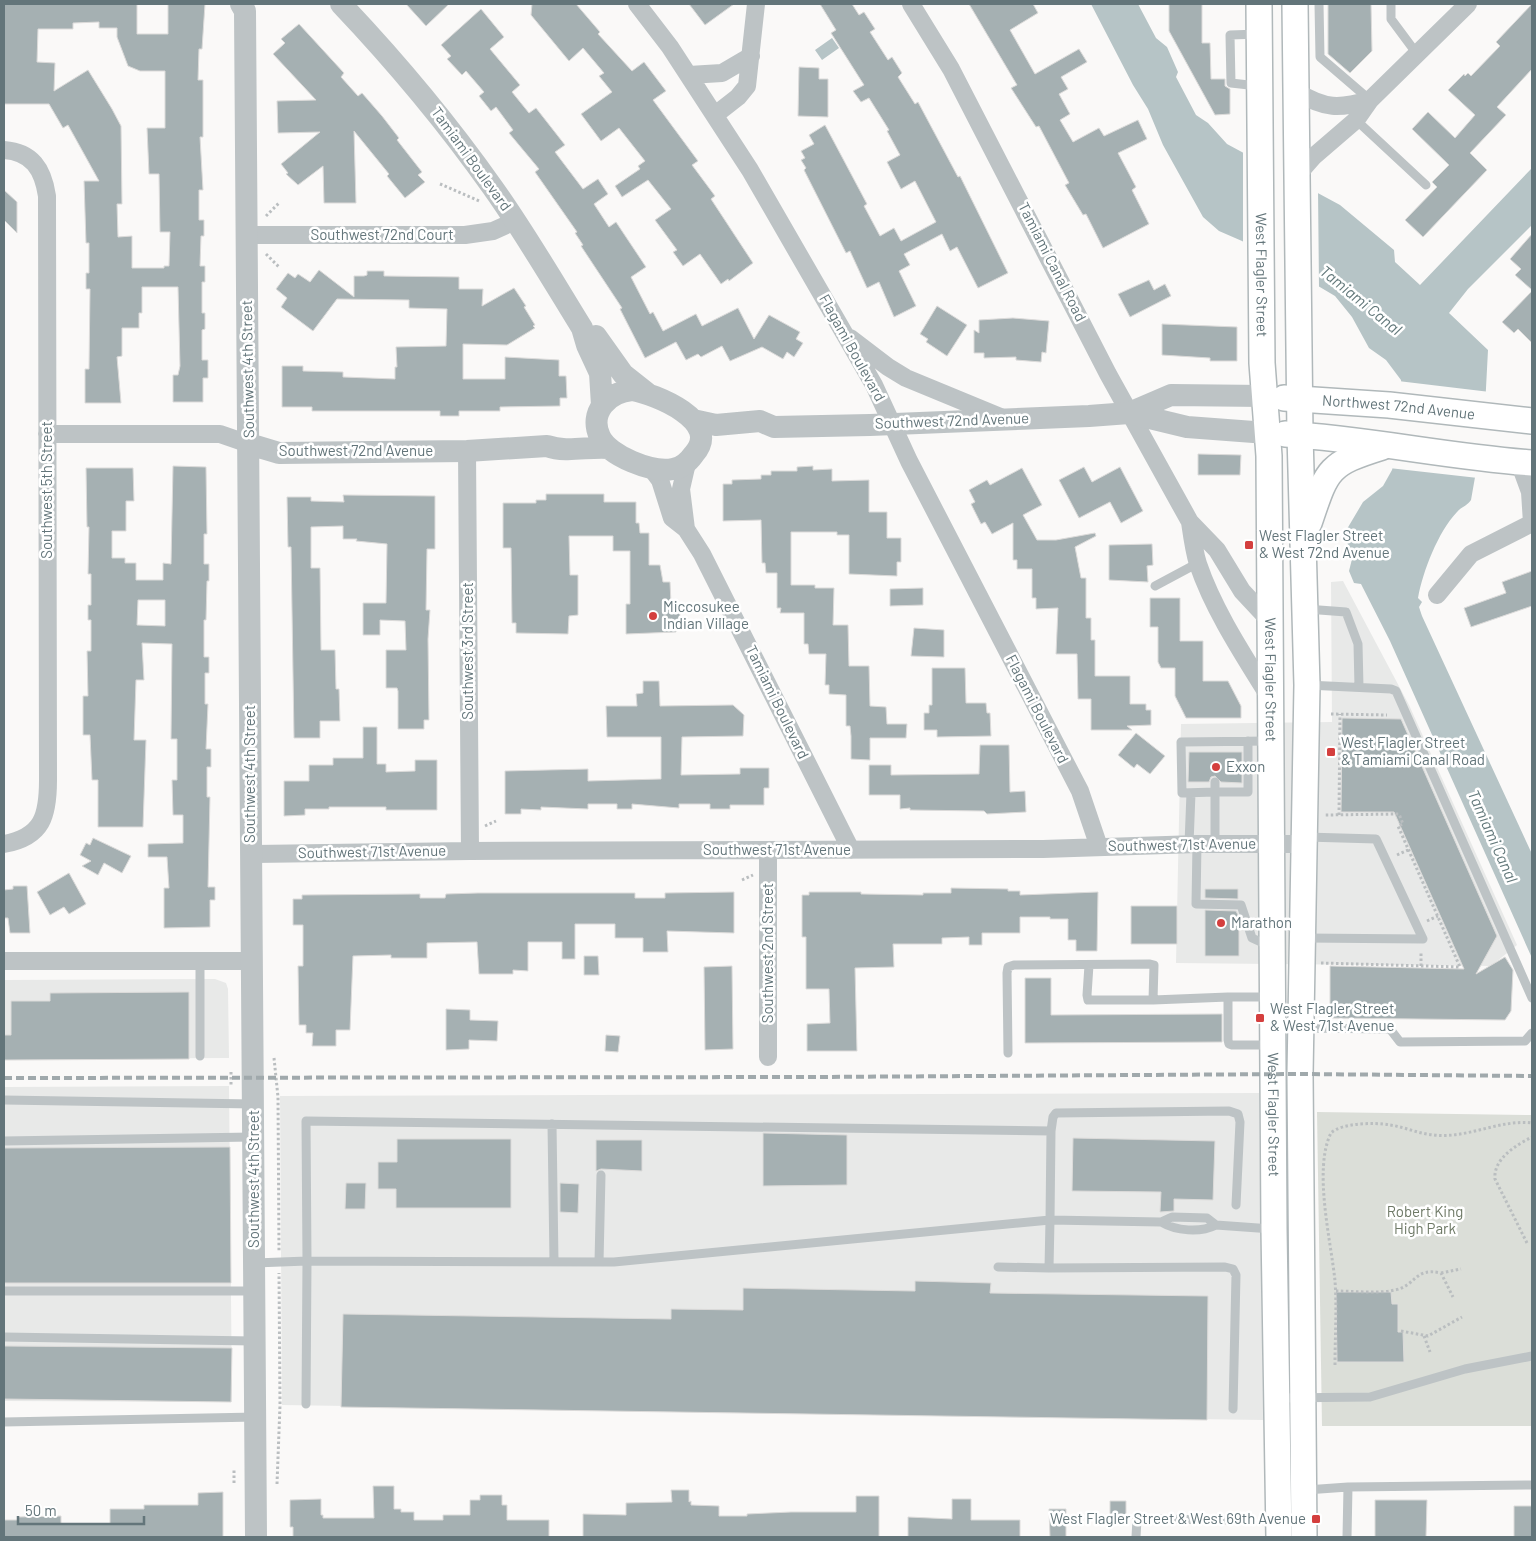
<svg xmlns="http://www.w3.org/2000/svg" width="1536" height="1541" viewBox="0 0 1536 1541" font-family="Barlow,sans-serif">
<rect width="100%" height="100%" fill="#faf9f8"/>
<!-- built -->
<path fill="#e8e9e8" d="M1343,581l66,124 108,240 -26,21 -315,-3 5,-239 151,-2 -1,-140z
M215,979l11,4 2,6 1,69 -225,1v-79z
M229,1086l3,316 -228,-1v-314z
M1259,1093l4,327 -981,-15 -2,-309z"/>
<!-- green -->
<path fill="#dbded8" d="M1317,1112l215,3v311h-210z"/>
<!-- water -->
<path fill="#b6c4c6" d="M1091,4h47l18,34 11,9 11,25 -2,5 20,38 12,8 19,21 113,61 54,45 1,12 25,23 112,-117v57l-64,64 -19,24 39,37 -4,76 -13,74c-4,6 -10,7 -14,12 -19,20 -34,59 -39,86l4,4 -3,5 3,9 110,238v104l-142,-317 -29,-57 -7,-1 -5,-12 3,-12 -6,-21 1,-9 16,-27 20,-16 9,-16 12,-51 -3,-39 -15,-20 -17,-12 -17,-31 -17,-21 -93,-55 -23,-10 -16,-14 -40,-72 -15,-36 -15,-24z
M832,38l7,10 -17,12 -7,-10z"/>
<!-- pier -->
<path fill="#faf9f8" d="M1243,150l75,39 1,99 -76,-44z
M1398,381l92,11 -12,86 -89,-10 13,-49z"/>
<!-- building -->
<path fill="#a5b0b2" stroke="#dcdbda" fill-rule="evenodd" d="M4,4h133v30h31v-30h37l-3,45h-3l-1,31h5v57h-3l3,53h-4v30h5v16h-3l-1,30h5v16h-3v31h3v16l-3,1v30h6v18h-5v24h-30v-27h5l2,-9 -2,-79h-36v26h-3v15h-17v28l-5,1 4,46h-36v-34h4l1,-80h-4v-16h3v-30h-3l-2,-62h15l-31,-56 -5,3 -14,-24h-45zM99,22v6h18v9l11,29 12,5h25v57h-18l2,46h10l1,58h10l-1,34h-5v2h-32v-32l-14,1 -1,-33h5l-1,-78 -9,-17 -24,-39 -34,21 1,-28 -18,-1 1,-33h35v-6z
M406,4h43l-23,22z
M532,4h44l24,28 -2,2 34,37 12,-9 22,29 -13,9 45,61 -6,4 23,31 -4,3 42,64 -24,18 -1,-2 -7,5 -21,-30 -17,12 -10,-14 4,-2 -22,-30 16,-11 -23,-29 -26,17 -7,-11 25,-17 -2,-3 7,-5 -26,-33 -18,13 -20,-27 31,-22 -13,-16 5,-3 -21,-25 -14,13 -38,-46z
M689,4h45l-29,21z
M820,4h32l7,11 5,-3 11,17 -5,3 18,28 4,-3 10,16 -4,4 17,27 3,-2 40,75 2,-1 48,97 -30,15 -21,-41 -7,4 -8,-17 -38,20 6,11 -11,6 17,35 -22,11 -15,-35 -12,6 -17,-37 -4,2 -42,-83 2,-2 -5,-8 4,-2 -4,-7 13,-7 -5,-9 16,-10 42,79 -3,2 16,30 14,-8 7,13 35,-19 -21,-41 -14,8 -14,-27 13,-7 -13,-24 2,-1 -20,-32 -8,4 -8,-11 11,-6 -33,-52 5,-3z
M969,4h64l5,9 -28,17 25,44 44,-25 8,13 -26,15 7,12 -9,5 11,20 -10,6 13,22 26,-14 5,8 34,-16 9,19 -29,14 18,34 -4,3 17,34 -46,24 -17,-34 -3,1 -18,-30 4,-2 -30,-57 -3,1 -25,-39 6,-3z
M1169,4h33v39h8l1,36h14v7l5,3v25l-15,1 -46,-84z
M1328,4h43l1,47 -22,22 -22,-19z
M1532,4v65l-35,38 9,8 -36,38 17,17 -64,67 -18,-17 32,-33 -5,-5 17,-17 -37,-36 16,-17 27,26 20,-23 -27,-25 16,-16 1,2 3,-3 3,3 29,-30 -4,-4z
M481,9l23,28 -14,12 30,36 -8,7 17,21 7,-5 29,37 -10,7 28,37 15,-10 10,15 -14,10 15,23 7,-5 30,45 -15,10 19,37 3,-2 10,19 33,-17 6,12 36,-18 16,31 15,-24 31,17 -4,7 7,4 -9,14 -7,-5 -4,7 -21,-12 -32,14 -8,-15 -21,11 -3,-3 -12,6 -10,-18 -31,16 -25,-49 2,-1 -41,-62 2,-1 -8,-12 2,-1 -42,-60 4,-3 -30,-36 4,-3 -17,-23 -5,4 -12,-15 5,-4 -18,-21 -4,4 -15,-16 4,-3 -10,-11z
M299,24l45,49 -3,4 17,19 4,-3 20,23 17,22 -2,2 25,32 -4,3 7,7 -20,16 -18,-22 2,-2 -35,-43 2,72h-32l-1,-37 -25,19 -12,-11 2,-1 -7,-9 39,-32 -42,1 -1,-32 39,-1 -43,-46 12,-11 -4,-4z
M799,67l20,1v11h9v38l-30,-1z
M4,190l13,12v31l-13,-13z
M1532,234v56l-17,-15 6,-6 -11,-10z
M319,270l35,27v-21h10l3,-1v-4h17v5l75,1v12h24l-1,17 32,-18 12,18 -2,1 11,18 -2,1 2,2 -28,17 -44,-1v35h42v-22l54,3v16h7l1,22h-7v8l-60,1v4h-41v5h-19v-5h-128v-4h-30v-41h21v5l40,1v5l52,2v-12h2l-1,-20 50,-1 1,-37 -38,-1v-8l-72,-1 -24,32 -32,-24 6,-9 -11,-9 12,-16 7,5 3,-4 12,8z
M1149,280l5,10 11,-6 6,12 -41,21 -12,-23z
M1532,291v52l-14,-14 -4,4 -12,-11z
M937,306l30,19 -20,31 -21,-14 2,-3 -8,-5z
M1013,318l36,3 -3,32 -4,-1 -1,10 -25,-2v-3l-32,1v-5h-10v-23l5,3v-13z
M1162,324l75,3v34h-27v-3l-48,-3z
M1198,454l43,1 -1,20h-42z
M173,466l33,1 1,67h-3v30h5v17h-2l-1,39h-2v37h5v16h-4v31h3l-2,45h5v18h-4v30h3l-2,90h7v13h-5v27l-46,1v-40h5l-2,-31h-19v-13l35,-1v-28h-10l-1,-35h5v-41h-6l1,-95 -30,-1 2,37h-8l-2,60h12l-3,87h-45v-47h-6l-2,-45h-7v-39h5l-1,-45h4v-31h-3v-15h3v-31h-3l1,-47h-2l-1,-59h47l1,33h-8v30h-14v27h13v5h11v17h27v-17l8,1zM138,600h27v26l-28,-1z
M813,466v4l19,-1v12l37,-1v32h18v26h14v24h-4v14l-48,-2v-39h-12v-3h-46v53h24v3h19l-1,37h15l1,41h20l1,40 16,1 1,17h20l-1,14h-36v22l-19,-1v-23l-1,-10h-4v-31l-17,-1v-9h-4l1,-31h-17l-1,-10h-4v-31h-24l1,-5h-4v-35h-11l-1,-10h-3l-1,-43 -38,1v-37h9v-4l29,-1v-4h10v-4h26v-4z
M1084,467l8,15 28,-15 23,44 -22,12 -11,-21 -31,16 -20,-38z
M1022,468l20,37 -19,10 14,25h19l39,-7 1,3 -21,11 6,31h5v40h5v22h4v36h35v28h16v6h5v15l-24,1 5,4h-41v-31h-13l-1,-45h-21l2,-46 -22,1v-11h-4v-29h-15v-9h-4v-37l-21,11 -7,-12 -4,2 -10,-20 4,-2 -6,-12 18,-10 3,5z
M546,494h58v8h32v21h3l1,10h9v32h11l3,17h7l1,22h9v19h-4v9l-50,2v-30h4v-53h-17v-15h-44l1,39h8v40l-9,1 -1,18 -52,-1v-10h-4l-1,-75h-8v-45h33v-3h10z
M343,495l92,1v53h-8l-1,61h4l-2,29 1,81h-5v9h-26v-38l-1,-3h-11v-38h20l-1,-29 -25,-1v15h-17v-32h23l1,-59 -31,-3 1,-2h-14v-13l-32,1v41h9l1,82h14l1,39h3l1,32h-20v17h-26l-3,-191h-3l-1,-50h24v4l33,1z
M1152,544l1,21 -6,1 1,16 -39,-2v-35z
M1532,571v35l-61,21 -7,-19 42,-15 -4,-11z
M923,588v17l-33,1v-17z
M1150,598h30v43h23v40h25l13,25v12h-55l-11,-22v-28h-14l-3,-6v-35h-8z
M914,628l30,2v27l-33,-1z
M932,668h33l1,35h20l1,10h3l1,23 -54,1v-7h-13v-17h5v-8h3z
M643,681h16l1,25 73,-1 11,10 -1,21 -61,1 -1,38 59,-1v-6h29v20h-5v17h-34v4h-20v-5h-31v4l-47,-4v5h-15v-5h-29v5l-47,-2v3l-20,-1v5h-16v-43l83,-2v12l73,-2v-42h-54l-1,-31h31l-1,-12 7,-1z
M1342,718l59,1 96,217 -21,38 29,-17 8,13 -2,41 -6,9 -175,-2v-52l134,3 -70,-157h-53z
M363,727h14v37h9v8l29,-1v-11h22v50h-51v-3h-57v2h-24v6l-21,1v-35h25v-16h24v-7h30z
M1136,733l29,23 -15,18 -13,-10 -3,4 -16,-13z
M980,745h29l1,47 15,-1 1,21 -39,2 -3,-3 -74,-1v-2l-10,1v-14h-31v-30h22v10l88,-1z
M1189,752h53v31l-21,-1 -6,-6 -4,1 -2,5h-21z
M93,838l38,18 -9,17 -18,-10 -6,12 -16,-9 9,-5 -11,-6 6,-12 4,2z
M69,873l17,31 -17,10 -5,-7 -14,8 -13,-23z
M13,886h14l3,47h-20l-2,-15h-4v-28l9,-1z
M951,888l57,1v2h12v4l78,-3 -1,59h-21v-11h-8v-21h-18v-2h-30v16h-38v12h-13v-8l-27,1v6h-49l1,23 -39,1 2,83h-50v-27l23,-1 -1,-34h-23v-52h-4v-42h7v-3h52v2l62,1v-2h28z
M1205,889h33v10l-33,-1z
M734,892v41l-67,-2 1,21h-25v-14h-28v-14h-40v35h-13v-17h-34v29l-15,-1v4h-34l-2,-32 -50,1v15h-36v-3l-38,1 -3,74h-14v16h-24l1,-13h-7v-8h-7l-1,-59h5v-41h-10v-26h9v-4l118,-1v4h25l1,-4 32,-1h157v5h30v-5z
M1131,906h46v38h-46z
M1205,910l31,1 3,6v39h-34z
M584,956h14l1,19h-15z
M732,966l1,83 -28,1 -1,-83z
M1025,978h26v37l171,-1v28l-197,1z
M189,992v67l-185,1v-25h7v-34h39v-8z
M446,1009l24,1v10l28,1 -1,20 -28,-1v9l-23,1z
M606,1035l14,1 -2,16 -13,-1z
M763,1133l84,2v50l-84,1z
M1073,1138l142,3 -2,59 -39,-1v12l-14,1 1,-20 -89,-1z
M397,1139h114v69h-115v-19h-18v-27h19z
M596,1140h46v31l-41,-2 -5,2z
M230,1147l1,136h-227v-135z
M346,1183h20l-1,26h-20z
M560,1183l19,1 -1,29 -18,-1z
M915,1281l76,2 -1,10 218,3 -1,124 -866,-13 2,-93 328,5v-10l72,1v-22l172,3z
M1336,1292h55l1,12h6v28h5l1,30h-67z
M4,1346l228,2 -1,54 -227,-3z
M373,1486h21v23h7v3h13v8h29v-5h27v-15h10v-5h22v10h5v15h42v17h-256v-10h-3v-27l31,-1v16h2v3h51z
M671,1490h18v12l2,-1v4l28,1v10h28v-2l44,-2h65v-16h23v41h-296v-23l43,1v-12l46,-1z
M223,1492v45h-219v-17h14v-3l43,-1v8h49v-15h34v-4h54v-12z
M952,1499h19v21h49v17h-112v-20l44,2z
M1375,1500h52l-1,37h-51z
M1110,1501h16v14h-16z
M1514,1506h18v31h-18z
M1049,1509h17v28h-16z"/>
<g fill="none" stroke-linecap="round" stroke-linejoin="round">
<!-- secondary casing -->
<g stroke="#b0b8ba" stroke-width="28">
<g id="secondary">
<path id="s1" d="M1259,4l3,359 7,93 5,773 5,308"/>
<path d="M1295,4l5,431 7,250 -7,389 4,463"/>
<path id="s2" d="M1284,398l105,7 143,16"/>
<path d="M1285,434c83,5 164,23 247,29"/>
<path d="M1309,523c18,-53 18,-59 73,-76"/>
</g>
</g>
<!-- path -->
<path stroke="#babec0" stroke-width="3" stroke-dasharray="2.5 2.5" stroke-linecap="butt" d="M440,184l39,17
M266,216l14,-14
M266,254l13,13
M1331,714l56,1
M1339,815l1,-101
M485,826l11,-5
M1397,855l11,-5
M742,880l11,-5
M1427,921l11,-5
M1321,963l139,4 -62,-141 5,-2 -4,-10 -74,1
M1421,966v-14
M274,1058l4,39 1,155
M231,1072v13
M1527,1243l-32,-64c-2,-20 21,-34 37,-42
M1441,1273l20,-4
M1336,1291c18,0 41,3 59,-1 21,-4 19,-23 46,-17l12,24
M1401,1331l27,5 34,-19
M1424,1336l6,16
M1335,1365c0,-28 2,-56 0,-84 -4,-40 -22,-112 -4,-148 10,-10 44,-11 59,-8 15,2 29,9 44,10 33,4 66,-16 98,-12
M234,1483v-14
M277,1484l3,-79 -1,-132"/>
<!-- service -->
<path stroke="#bdc3c5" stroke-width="9" d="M1319,4l1,53 50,43
M1391,4v15l26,35
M1258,86l-27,-3 -1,-48 29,-1
M1356,120l70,65
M1155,586l43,-23
M1306,609l40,3 12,32 1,43
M1307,685l84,4 5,2 136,307
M1215,782v10l-33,1 -1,-51 88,-1
M1189,844l2,-51
M1197,844l-1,60 45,1 11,33 11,5h7
M1215,844v-52h33v-51
M1305,938l118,1 -47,-100 -70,-2
M200,962v94
M1089,965l-2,30 1,5h65
M1271,997h-43v43l1,4 3,1h39
M1303,1028l87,1 10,13 125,-1 7,-8
M1008,1053l-1,-80 1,-6 6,-2 136,-1 4,1 -1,35 75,-3
M4,1100l249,4
M552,1124l2,138
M1051,1131l-745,-10 1,140 307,1 436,-42 -1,48 176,-1 8,2 3,6 -3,134
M4,1141l248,-4
M1172,1217l35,1 9,7c-16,8 -40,6 -55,-3z
M1161,1222l-111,-2 1,-89 2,-14 3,-4 173,-2 9,3 2,8 -4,83
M1216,1225l56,4
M599,1262l2,-87
M255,1263l52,-2 -1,143
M998,1267l51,1
M4,1291h251
M4,1337l249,4
M1278,1398l92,-1 95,-28 67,-13
M4,1422l252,-5
M1348,1487l184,-2
M1306,1490l42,-3 -1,50
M1136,1537l1,-18h4l93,1"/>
<!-- minor -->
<path stroke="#bdc3c5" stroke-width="18" d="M637,4l33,43 80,123 124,215 35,76 171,330 19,56
M911,4l40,65 157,305 82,148 27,28 25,41 28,30
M689,75l33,-2 29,-17
M1297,92c28,17 42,17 73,8
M715,115l23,-18 9,-11 9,-82
M4,150c28,2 39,19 43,46l1,584c0,35 -5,57 -44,64
M1299,173l14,-16 43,-37 14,-20 98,-96
M246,235h219l28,-4 22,-10
M850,338l38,29 18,11 97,40
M47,434h173l29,10
M467,451l3,400
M1519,462l11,30 2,31
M651,468l9,12 12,38 14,11 16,25 149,296
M1190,522c2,14 4,29 8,42 16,47 46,92 72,134
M686,529l-5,-40 6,-26
M1437,595l34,-41 61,-31
M768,850v207
M251,854l219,-3 573,-2 154,-5h106
M4,961h248"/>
<!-- tertiary -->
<path stroke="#bdc3c5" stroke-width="22" d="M241,4l4,7 11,1526
M341,4c55,58 106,119 152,184 32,45 60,93 89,140l5,17 13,28 2,32
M596,336l27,38 24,19
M632,390c23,4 91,31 62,64 -5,7 -12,14 -21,15 -21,4 -64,-13 -73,-32 -12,-25 9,-45 32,-47z
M1129,413l58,14 80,6
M693,420l23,5 44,-4 14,6 96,-2 219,-9 40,-3 42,-18 93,1
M249,444l30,9 188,-2 80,-5c20,7 42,0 62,2"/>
<!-- secondary -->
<use href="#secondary" stroke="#fff" stroke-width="25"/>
<!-- rail -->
<path stroke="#a0a9ac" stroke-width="4" stroke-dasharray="8 4" stroke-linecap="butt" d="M4,1078l811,-1 485,-3 232,2"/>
</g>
<!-- markers -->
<g fill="#d43f3e" stroke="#fff" stroke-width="2">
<rect x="1244" y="540" width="10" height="10" rx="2.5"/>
<circle cx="653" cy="616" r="5"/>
<rect x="1326" y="747" width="10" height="10" rx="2.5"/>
<circle cx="1216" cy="767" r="5"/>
<circle cx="1221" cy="923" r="5"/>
<rect x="1255" y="1013" width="10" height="10" rx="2.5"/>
<rect x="1311" y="1514" width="10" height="10" rx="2.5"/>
</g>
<g text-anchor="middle" stroke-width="5" stroke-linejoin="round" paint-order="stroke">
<!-- street labels -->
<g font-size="15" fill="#63757a" stroke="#fff">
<text transform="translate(471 159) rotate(54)" y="5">Tamiami Boulevard</text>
<text x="382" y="240">Southwest 72nd Court</text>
<text transform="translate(1052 262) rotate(63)" y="5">Tamiami Canal Road</text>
<text dy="5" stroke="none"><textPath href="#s1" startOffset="271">West Flagler Street</textPath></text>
<text transform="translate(852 348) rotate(61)" y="5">Flagami Boulevard</text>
<text transform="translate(248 369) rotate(-91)" y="5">Southwest 4th Street</text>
<text dy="5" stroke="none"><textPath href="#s2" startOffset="115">Northwest 72nd Avenue</textPath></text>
<text transform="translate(952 421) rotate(-2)" y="5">Southwest 72nd Avenue</text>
<text x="356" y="456">Southwest 72nd Avenue</text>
<text transform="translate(47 490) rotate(-90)" y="5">Southwest 5th Street</text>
<text transform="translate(468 651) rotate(-90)" y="5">Southwest 3rd Street</text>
<text dy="5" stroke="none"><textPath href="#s1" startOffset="676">West Flagler Street</textPath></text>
<text transform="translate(777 702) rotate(64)" y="5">Tamiami Boulevard</text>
<text transform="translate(1037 709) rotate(63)" y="5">Flagami Boulevard</text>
<text transform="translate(250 774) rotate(-90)" y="5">Southwest 4th Street</text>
<text transform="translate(1182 845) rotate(-1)" y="5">Southwest 71st Avenue</text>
<text x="777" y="855">Southwest 71st Avenue</text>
<text transform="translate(372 852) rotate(-1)" y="5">Southwest 71st Avenue</text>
<text transform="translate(768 953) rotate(-90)" y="5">Southwest 2nd Street</text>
<text dy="5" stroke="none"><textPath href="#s1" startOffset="1111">West Flagler Street</textPath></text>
<text transform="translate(254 1179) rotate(-90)" y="5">Southwest 4th Street</text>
</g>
<!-- poi labels -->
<g font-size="15" fill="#63757a" stroke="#fff" text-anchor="start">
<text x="1259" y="541">West Flagler Street<tspan x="1259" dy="17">&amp; West 72nd Avenue</tspan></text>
<text x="663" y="612">Miccosukee<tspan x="663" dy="17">Indian Village</tspan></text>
<text x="1341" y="748">West Flagler Street<tspan x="1341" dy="17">&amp; Tamiami Canal Road</tspan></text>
<text x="1226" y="772">Exxon</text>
<text x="1231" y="928">Marathon</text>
<text x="1270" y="1014">West Flagler Street<tspan x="1270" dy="17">&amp; West 71st Avenue</tspan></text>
<text x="1306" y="1524" text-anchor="end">West Flagler Street &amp; West 69th Avenue</text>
</g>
<!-- park labels -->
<g font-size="15" fill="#6e7966" stroke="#fff">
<text x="1425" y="1217">Robert King<tspan x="1425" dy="17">High Park</tspan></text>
</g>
<!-- water labels -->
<g font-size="16" font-style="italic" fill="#62787a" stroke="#fff">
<text transform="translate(1361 300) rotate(39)" y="6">Tamiami Canal</text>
<text transform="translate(1493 836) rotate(66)" y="6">Tamiami Canal</text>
</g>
</g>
<!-- border -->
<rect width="1536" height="1541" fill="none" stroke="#63757a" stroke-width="10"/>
<!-- scale -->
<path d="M18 1516v8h126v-8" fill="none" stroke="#63757a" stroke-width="2.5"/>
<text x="25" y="1516" font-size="15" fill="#63757a" stroke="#ffffff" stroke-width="4" paint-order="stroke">50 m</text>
</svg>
